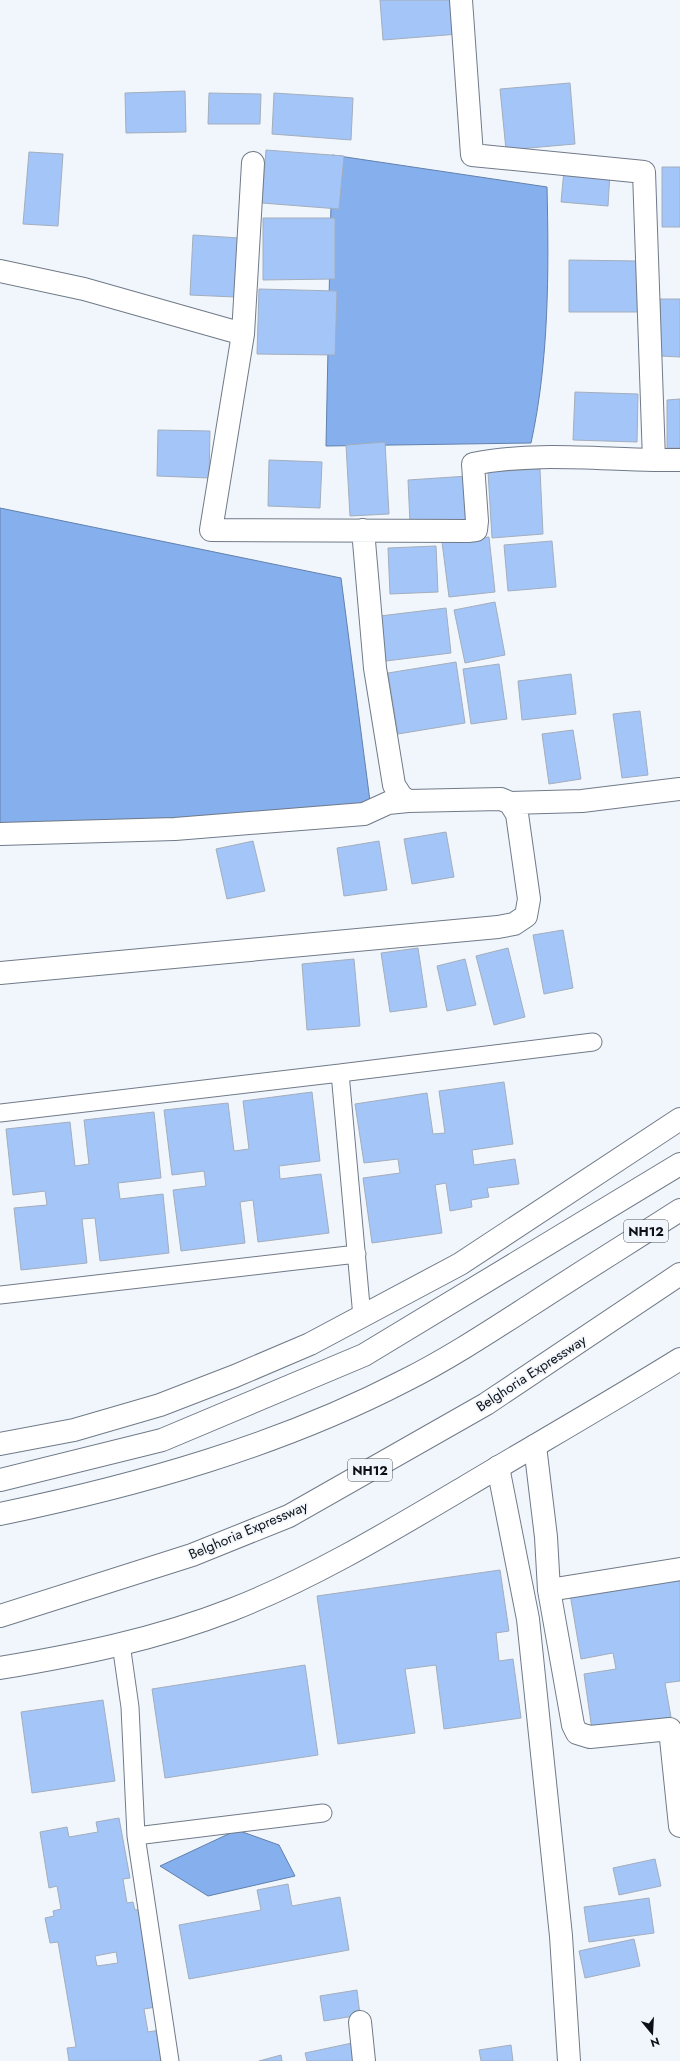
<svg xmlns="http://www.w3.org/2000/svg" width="680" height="2061" viewBox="0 0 680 2061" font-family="Jost,sans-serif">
<rect width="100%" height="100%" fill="#f1f6fc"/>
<!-- water -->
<path fill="#85afed" stroke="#6180ac" d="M332,155l215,32c2,84 2,174 -16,256l-205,3z
M0,508l341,70 30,231 -371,29z
M237,1830l42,15 16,31 -87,20 -48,-30z"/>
<!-- building -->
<path fill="#a3c5f7" stroke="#a3aebd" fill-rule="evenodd" d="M380,0h77l2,34 -76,6z
M570,83l5,61 -69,6 -6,-61z
M185,91l1,41 -60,1 -1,-40z
M209,93l52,1 -1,30h-52z
M274,93l79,5 -2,42 -79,-6z
M266,150l78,6 -5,53 -77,-6z
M29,152l34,2 -5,72 -35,-2z
M662,167h18v60h-18z
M564,170l46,3 -2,33 -47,-4z
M263,218h72v61l-72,1z
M193,235l46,3 -4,59 -45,-2z
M569,260l69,1v51h-69z
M259,289l78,2 -2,64 -78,-1z
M660,299h20v58l-20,-1z
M575,392l63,2 -1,48 -64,-2z
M680,399v49h-13v-48z
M158,430l52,1 -1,47 -52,-2z
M385,442l4,72 -39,2 -4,-71z
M269,460l53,2 -2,46 -52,-2z
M540,469l3,65 -51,4 -4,-66z
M468,476l3,43 -61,4 -2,-43z
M489,537l6,55 -46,5 -7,-55z
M552,541l4,46 -48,4 -4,-46z
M436,546l2,46 -48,2 -2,-46z
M495,602l10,53 -40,8 -11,-53z
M446,608l5,45 -65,8 -6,-45z
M456,662l9,61 -67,11 -10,-61z
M499,664l8,55 -36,5 -8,-55z
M571,674l5,40 -54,6 -4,-39z
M640,711l8,64 -26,3 -9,-64z
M573,730l8,49 -32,5 -7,-50z
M446,832l8,45 -42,7 -8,-45z
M253,841l12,50 -38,8 -11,-50z
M379,841l8,49 -43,6 -7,-48z
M563,930l10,58 -29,6 -11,-59z
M418,948l9,59 -37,5 -9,-59z
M508,948l17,69 -31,8 -18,-69z
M354,959l6,67 -53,4 -5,-66z
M465,959l11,46 -29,6 -10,-45z
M504,1082l9,62 -41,6 2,15 41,-6 4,25 -32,4 2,9 -18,3 1,7 -22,4 -4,-28 -11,2 7,48 -70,10 -9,-65 37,-5 -2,-14 -34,4 -9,-59 72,-11 6,41 12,-1 -6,-42z
M312,1092l8,69 -41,5 1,13 41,-5 8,59 -71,9 -5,-42 -13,2 5,41 -64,8 -8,-61 33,-4 -2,-15 -32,4 -8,-65 64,-7 6,48 15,-2 -6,-48z
M154,1112l7,66 -43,5 2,16 43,-5 6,59 -69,8 -5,-43 -13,1 5,44 -66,7 -7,-62 33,-3 -2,-14 -32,4 -7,-66 64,-7 5,44 14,-2 -5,-44z
M500,1570l9,61 -13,2 3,28 14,-2 8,59 -77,11 -8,-64 -31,4 10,64 -77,11 -21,-148z
M680,1575v106l-15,2 6,34 -79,13 -8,-56 32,-5 -3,-16 -32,6 -11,-65z
M305,1665l13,90 -153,23 -13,-89z
M103,1700l12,81 -83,12 -11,-81z
M119,1818l11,60 -7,1 4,24 6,-1 2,8 8,-1 13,98 -12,2 4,23 12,-2 8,29 -8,2h-91l-2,-13 9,-1 -18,-105 -8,1 -5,-25 9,-2 -1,-5 8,-2 -4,-23 -8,2 -9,-56 27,-5 2,10 29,-5 -2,-10zM116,1952l2,11 -21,3 -2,-10z
M655,1859l6,27 -42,9 -6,-27z
M288,1884l4,22 48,-9 9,53 -160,29 -10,-54 82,-15 -4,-20z
M649,1898l5,35 -65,9 -5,-35z
M634,1939l6,27 -55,12 -6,-27z
M357,1990l3,25 -36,6 -4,-25z
M352,2043l3,18h-48l-2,-8z
M511,2045l2,16h-32l-2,-11z
M281,2055l1,6h-23z"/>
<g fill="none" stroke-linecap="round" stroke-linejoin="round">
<!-- lane casing -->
<g stroke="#707a88" stroke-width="19">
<path id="lane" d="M340,1073l253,-31
M0,1113l340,-40 22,244
M0,1295l357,-41
M121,1644l9,63 6,129 34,225
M136,1836l187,-23"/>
</g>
<!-- street casing -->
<g stroke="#707a88" stroke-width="24">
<path id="street" d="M461,0l11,155 172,17 10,288h26
M0,271l84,18 159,45 -32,196 257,1 8,-1 1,-9 -4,-57c59,-12 121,-5 181,-4
M243,334l10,-171
M510,803l72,-2 98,-12
M0,834l175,-5 189,-15 24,-11 20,-2
M0,973l498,-46 16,-3 12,-8 3,-17 -12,-85 -7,-11 -9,-4 -93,2 -7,-5 -7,-11 -19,-117 -12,-138
M535,1446l11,91 3,53 24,135 4,8 13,4 80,-8 10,97
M498,1467l30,152 33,317 8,125
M549,1590l131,-21
M360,2022l4,39"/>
</g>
<!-- secondary casing -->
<g stroke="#707a88" stroke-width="24">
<path id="secondary" d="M0,1444l74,-14 86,-25 75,-29 75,-32 150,-80 220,-145
M0,1668c78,-13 157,-29 231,-58 82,-32 158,-78 234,-123 72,-43 144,-84 215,-128"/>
</g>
<!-- highway casing -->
<g stroke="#707a88" stroke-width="24">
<path id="highway" d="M0,1480l162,-40 202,-85 316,-191
M0,1514c139,-29 278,-68 404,-133 44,-22 85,-49 127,-76 49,-32 99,-63 149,-95
M0,1616l192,-61 97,-39 197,-112 194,-130"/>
</g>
<!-- lane -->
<use href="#lane" stroke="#fff" stroke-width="17"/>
<!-- street -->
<use href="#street" stroke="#fff" stroke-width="22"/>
<!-- secondary -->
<use href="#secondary" stroke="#fff" stroke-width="22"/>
<!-- highway -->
<use href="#highway" stroke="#fff" stroke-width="22"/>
</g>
<g text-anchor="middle" stroke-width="3.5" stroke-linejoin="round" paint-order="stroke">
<!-- shield labels -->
<g fill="#f1f6fc" stroke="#51565b" stroke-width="1">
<rect x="624" y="1220" width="44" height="22" rx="3"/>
<rect x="348" y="1459" width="44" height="22" rx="3"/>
</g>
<g font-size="13" font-weight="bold" fill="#0d1116">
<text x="646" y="1236">NH12</text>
<text x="370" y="1475">NH12</text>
</g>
<!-- street labels -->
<g font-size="14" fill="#0d1116" stroke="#f1f6fc">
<text transform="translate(531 1373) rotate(-33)" y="5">Belghoria Expressway</text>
<text transform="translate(248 1530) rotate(-23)" y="5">Belghoria Expressway</text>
</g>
</g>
<!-- north arrow -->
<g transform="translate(652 2033) rotate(162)" stroke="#f1f6fc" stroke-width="3" paint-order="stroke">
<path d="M0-3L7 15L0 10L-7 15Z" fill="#0d1116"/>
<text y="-6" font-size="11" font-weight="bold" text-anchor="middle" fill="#0d1116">N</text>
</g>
</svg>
